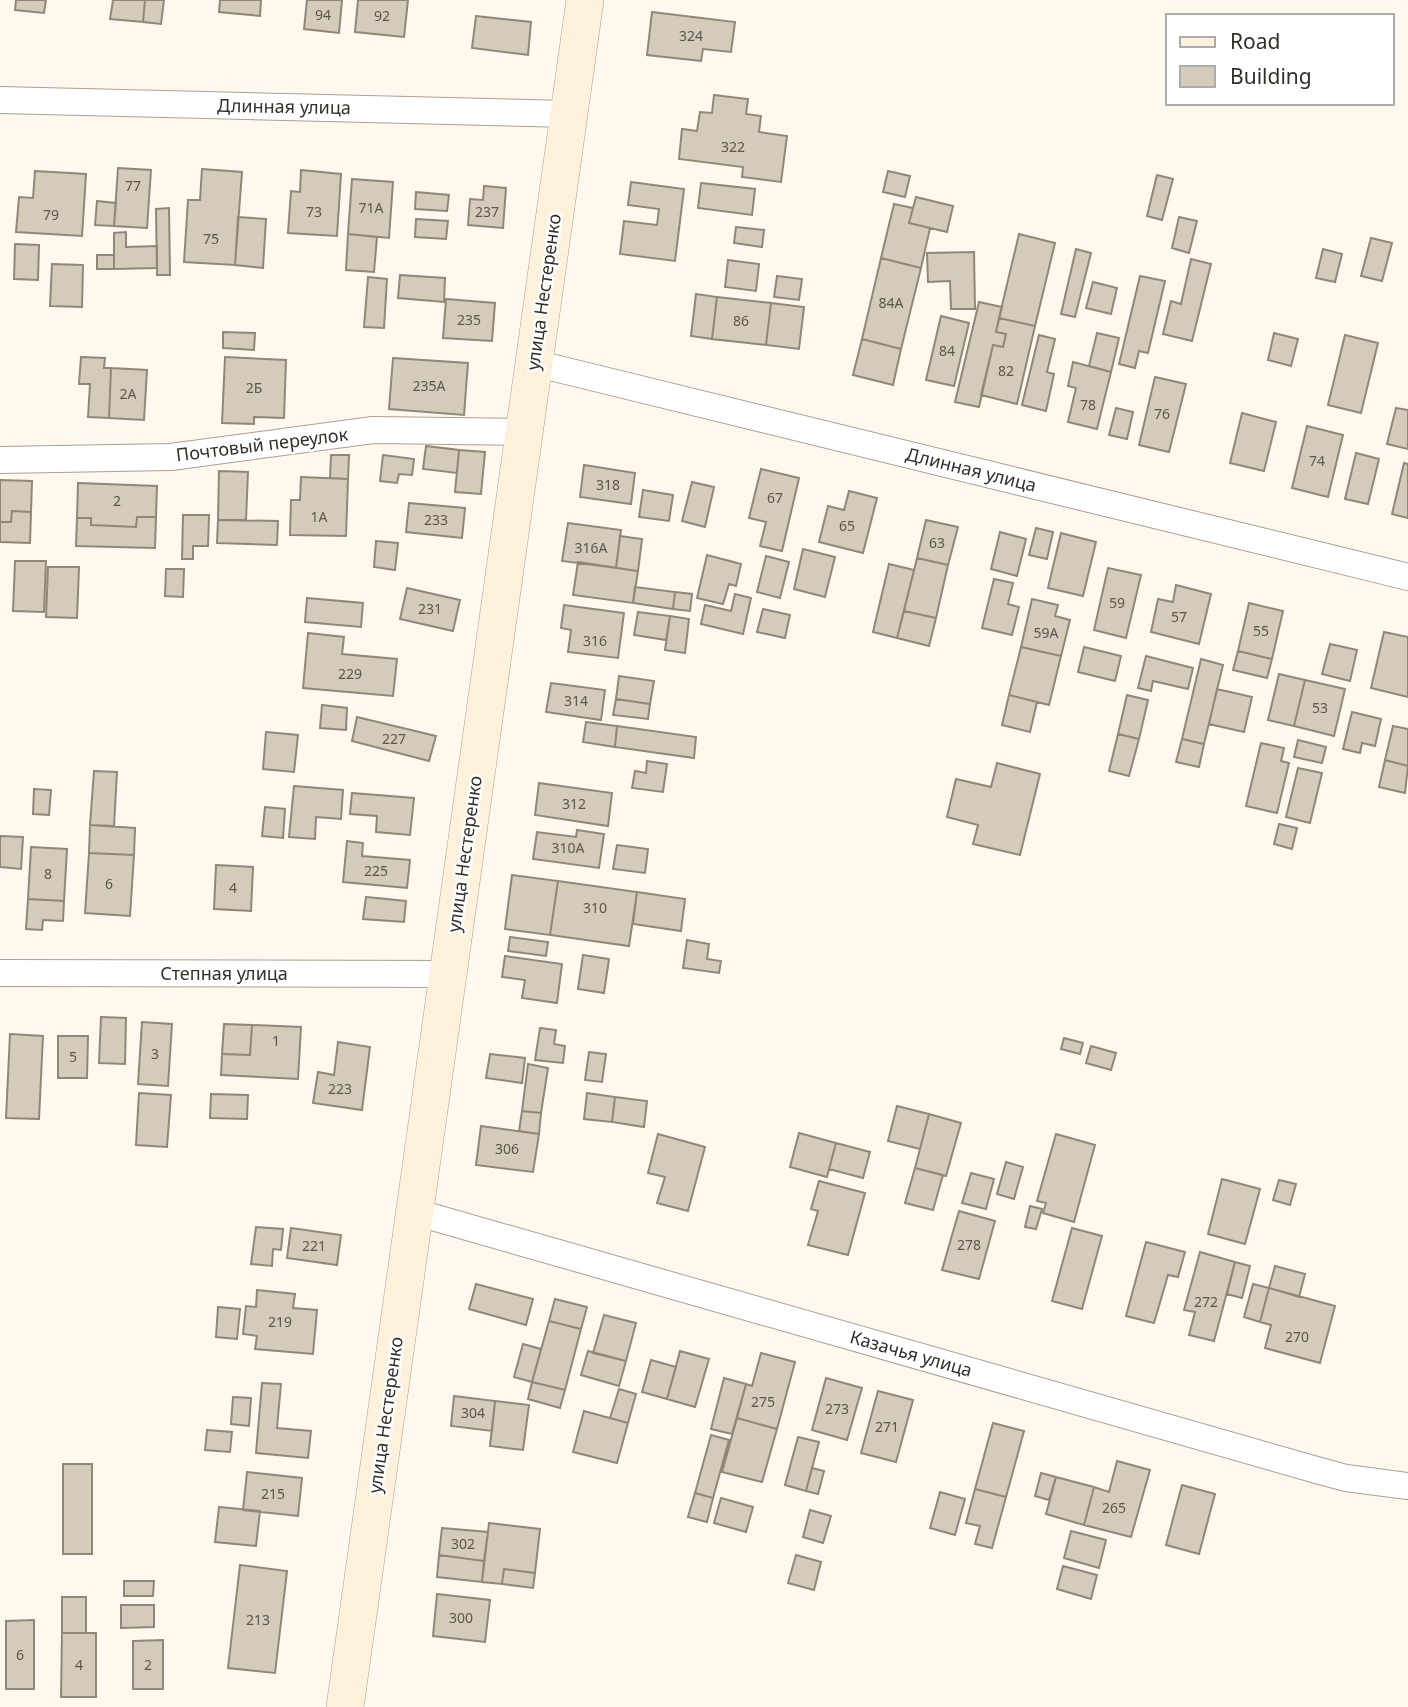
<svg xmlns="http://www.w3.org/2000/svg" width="1408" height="1707" viewBox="0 0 1408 1707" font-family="'Noto Sans',sans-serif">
<rect width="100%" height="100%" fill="#fff8ef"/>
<!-- building -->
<path fill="#d5cbbb" stroke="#918779" stroke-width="2" d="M16,0h30l-2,13 -29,-3z
M113,0h32l-2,22 -33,-3z
M145,0h19l-3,24 -18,-2z
M220,0h41l-1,16 -41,-4z
M307,0h35l-3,33 -35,-4z
M358,0h50l-4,37 -49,-5z
M652,12l83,10 -4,30 -28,-3 -2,12 -54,-6z
M476,16l55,6 -3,33 -56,-7z
M714,95l34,4 -2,15 15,2 -2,16 28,4 -6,46 -39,-5 1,-10 -64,-8 3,-30 15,2 3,-19 12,1z
M118,168l33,2 -4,58 -33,-2z
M202,169l40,3 -7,93 -51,-3 4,-62h12z
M301,170l40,4 -4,62 -49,-3 3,-42 9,1z
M35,171l51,3 -4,62 -66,-4 3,-35 14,1z
M888,171l22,5 -5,21 -22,-5z
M1157,175l16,4 -11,41 -15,-4z
M352,179l41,3 -4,56 -41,-4z
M631,182l53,7 -9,72 -55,-7 4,-33 33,4 2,-16 -31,-4z
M701,183l54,6 -3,26 -54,-7z
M484,186l22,2 -3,40 -35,-3 2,-26 13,1z
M416,192l33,3 -2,16 -32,-2z
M916,197l37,9 -6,26 -38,-9z
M97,201l19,2 -2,23 -19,-1z
M894,204l19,4 -4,15 21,5 -9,40 -40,-10z
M169,208l1,67h-13l-1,-66z
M238,217l28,2 -3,49 -28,-3z
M1179,217l18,4 -8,32 -17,-5z
M416,219l32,2 -2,18 -31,-2z
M736,227l28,3 -2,17 -28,-4z
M126,232v15l31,-1v22l-43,1v-36z
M348,234l29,3 -3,35 -28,-2z
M1019,234l36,9 -20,83 -36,-8z
M1371,238l21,5 -10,38 -21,-5z
M15,244l24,1 -1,35 -24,-1z
M1076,249l15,4 -16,64 -14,-3z
M1323,249l19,5 -7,28 -19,-4z
M974,252l1,57h-24l-1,-28 -22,1 -1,-29z
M97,255h17v14h-17z
M881,258l40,10 -20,81 -39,-10z
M1191,259l20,5 -19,77 -29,-7 8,-33 10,3z
M728,260l31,4 -3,27 -31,-4z
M52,264l31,1 -1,42 -32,-1z
M400,275l45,3 -1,24 -46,-4z
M777,276l25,3 -3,21 -25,-3z
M1140,276l25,5 -17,72 -9,-2 -4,17 -16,-4z
M368,277l19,2 -3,49 -20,-1z
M1093,282l24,6 -6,26 -25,-6z
M696,294l21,3 -5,42 -21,-3z
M717,297l54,6 -5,42 -54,-6z
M446,299l49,4 -3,38 -49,-3z
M979,302l23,5 -6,25 10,2 -3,13 -10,-2 -14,62 -24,-5z
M771,303l33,4 -5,42 -33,-4z
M941,316l28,7 -15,63 -28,-6z
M999,318l36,8 -18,78 -36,-9 12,-50 10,2 3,-13 -10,-2z
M223,332l32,1 -1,17 -31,-2z
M1097,333l22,5 -8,34 -22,-6z
M1274,333l24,6 -7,27 -23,-6z
M1039,335l16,4 -8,33 7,2 -8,37 -24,-6z
M1345,335l33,8 -17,70 -33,-8z
M862,339l39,10 -8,36 -40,-10z
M81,357l24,1 -1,10h7l-2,50 -21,-1 2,-33h-11z
M225,357l61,3 -2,58 -30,-1v7l-32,-1z
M393,358l75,5 -4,52 -75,-6z
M1073,362l38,10 -14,57 -29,-7 8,-34 -8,-2z
M111,368l36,2 -3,50 -35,-2z
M1155,377l31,7 -17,68 -30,-7z
M1116,408l17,4 -6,27 -18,-4z
M1396,408l12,2v39l-21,-5z
M1242,413l34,9 -12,49 -34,-8z
M1307,426l36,9 -15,62 -36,-9z
M426,446l33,4 -2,23 -34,-4z
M459,450l26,2 -4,42 -26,-2z
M1356,453l23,6 -11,45 -23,-5z
M331,455h18l-1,24 -18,-1z
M383,455l31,4 -2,16 -13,-1 -2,9 -17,-2z
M1404,463l4,1v54l-16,-4z
M584,465l51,8 -4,31 -51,-7z
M761,469l38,9 -17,73 -22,-5 6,-24 -17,-4z
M219,471l29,1 -2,48h-28z
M301,477l47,2 -2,57 -56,-1 1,-35h9z
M0,480l32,1 -1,31 -19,-1 -1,11h-11z
M692,482l22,5 -9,40 -23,-6z
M78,483l79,3 -1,31h-19l-1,10 -45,-2v-7h-14z
M643,490l30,5 -4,26 -30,-4z
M849,491l28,7 -14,55 -44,-11 9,-36 16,4z
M409,503l56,5 -3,30 -56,-6z
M12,511l19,1 -1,31 -30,-1v-20h11z
M183,515h26l-1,31h-15v13h-11z
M137,517h19l-1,31 -79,-2 1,-28h14v7l45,2z
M218,520l60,1 -1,24 -60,-2z
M926,520l32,7 -10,38 -31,-7z
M568,523l53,7 -5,38 -54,-7z
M1036,528l17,4 -6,27 -18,-4z
M1000,532l26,7 -9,37 -26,-7z
M1061,533l35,9 -13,54 -35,-8z
M620,536l22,3 -4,32 -22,-3z
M376,541l22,2 -3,27 -21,-3z
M803,549l32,8 -10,40 -31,-8z
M707,555l34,9 -5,22 -7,-2 -6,20 -26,-6z
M766,556l23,6 -9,36 -23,-6z
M917,558l31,7 -12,53 -32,-7z
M15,561h31l-2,51 -31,-1z
M578,562l60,9 -5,32 -60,-8z
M889,564l25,6 -17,68 -24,-6z
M48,567h31l-2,51 -31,-1z
M1108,568l33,7 -15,63 -32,-8z
M166,569h18l-1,28 -18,-1z
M994,579l19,4 -5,21 11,3 -7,28 -30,-7z
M1176,585l35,9 -12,50 -48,-12 7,-33 15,3z
M635,587l40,5 -2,17 -40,-6z
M407,588l53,12 -7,31 -53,-12z
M675,592l17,2 -2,17 -17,-2z
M735,594l16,4 -8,36 -42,-10 4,-19 26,6z
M307,598l56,5 -2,24 -56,-5z
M1032,599l26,6 -3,11 15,4 -9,36 -40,-9z
M1249,603l34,8 -11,48 -34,-8z
M564,605l60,8 -6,45 -50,-6 3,-22 -10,-2z
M763,609l27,6 -5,23 -28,-6z
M904,611l32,7 -7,28 -32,-8z
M638,612l32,4 -4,24 -32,-5z
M670,616l19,3 -4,34 -20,-3z
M1384,632l24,5v60l-37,-9z
M308,633l36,4 -2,17 55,5 -4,37 -90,-8z
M1330,644l27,6 -7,31 -28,-7z
M1021,647l40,9 -12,49 -40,-10z
M1084,647l37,9 -6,25 -37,-9z
M1238,651l34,8 -5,19 -34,-8z
M1146,656l47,12 -5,21 -35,-8 -2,10 -13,-3z
M1201,659l22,6 -19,79 -22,-5z
M1279,674l26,6 -11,46 -26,-6z
M619,676l35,5 -4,23 -34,-5z
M1305,680l40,9 -11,47 -40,-10z
M551,683l54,7 -4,30 -55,-8z
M1217,689l35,8 -8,35 -35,-8z
M1009,695l28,7 -7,30 -28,-7z
M1127,695l21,5 -9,39 -21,-5z
M616,699l34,5 -2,15 -35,-4z
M322,705l25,3 -1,22 -26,-2z
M1352,712l29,7 -6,27 -13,-3 -2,10 -17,-4z
M357,717l79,19 -7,25 -77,-20z
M586,722l31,4 -2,21 -32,-5z
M617,726l79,11 -2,21 -79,-11z
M1393,726l15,3v37l-23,-6z
M266,732l32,3 -4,37 -31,-3z
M1118,734l21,5 -10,37 -20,-5z
M1182,739l22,5 -5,23 -23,-5z
M1298,740l28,7 -4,16 -28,-6z
M1261,743l23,5 -3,13 8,2 -12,50 -31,-7z
M1385,760l23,6 -3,27 -26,-6z
M647,761l20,3 -4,28 -31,-4 3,-17 11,2z
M997,763l43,11 -20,81 -47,-11 5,-19 -31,-8 9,-38 35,8z
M1298,768l24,5 -12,50 -24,-6z
M94,771l23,1 -3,54 -24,-1z
M539,783l73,10 -4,33 -73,-11z
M294,786l49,4 -2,29 -25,-2 -1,22 -26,-2z
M34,789l17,1 -2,25 -16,-1z
M352,793l62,5 -4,37 -34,-3 1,-16 -27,-2z
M265,807l20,2 -2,29 -21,-2z
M1279,824l18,4 -5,21 -18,-5z
M90,825l45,3 -1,27 -45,-2z
M577,830l27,4 -5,34 -66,-9 4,-27 39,5z
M0,836l23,1 -2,32 -21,-2z
M347,841l16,2 -1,13 48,4 -3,28 -64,-6z
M617,845l31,4 -3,24 -32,-4z
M31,847l36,2 -3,52 -36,-2z
M89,853l45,2 -4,61 -45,-3z
M216,865l37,2 -2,44 -37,-2z
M512,875l46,6 -8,54 -45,-6z
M558,881l79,11 -8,54 -79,-11z
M637,892l48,7 -4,32 -48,-7z
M366,897l40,4 -2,21 -41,-3z
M28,899l36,2 -1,20 -20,-1 -1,10 -16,-1z
M510,937l38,5 -2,14 -38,-5z
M687,940l22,4 -2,15 14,2 -2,12 -36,-5z
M583,955l26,4 -5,34 -26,-4z
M505,956l57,8 -5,39 -35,-5 3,-18 -23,-3z
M101,1017l25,1 -1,46 -26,-1z
M142,1022l30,2 -4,62 -30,-2z
M224,1024l28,1 -2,30 -28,-1z
M252,1025l49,2 -3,52 -77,-4 1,-21 28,1z
M540,1028l16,2 -2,14 11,2 -2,17 -28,-3z
M10,1034l33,2 -4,83 -33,-1z
M58,1036h30l-1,42h-29z
M1064,1038l19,5 -3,11 -19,-5z
M338,1042l32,5 -8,63 -49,-7 5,-31 16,3z
M1091,1046l25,7 -5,17 -25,-7z
M589,1052l17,2 -4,28 -17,-2z
M490,1054l35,4 -3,25 -36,-5z
M528,1064l20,4 -7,45 -19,-2z
M139,1093l32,2 -4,52 -31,-2z
M587,1093l28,4 -3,25 -28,-3z
M211,1094l37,1 -1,24 -37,-1z
M615,1097l32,4 -3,26 -32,-5z
M897,1106l32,8 -9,35 -32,-8z
M522,1111l19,2 -2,21 -20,-3z
M929,1114l32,9 -15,53 -31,-8z
M481,1126l58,8 -6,38 -57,-7z
M799,1133l37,10 -9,34 -37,-10z
M658,1134l47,13 -17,64 -31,-8 8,-26 -17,-4z
M1056,1134l39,11 -21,77 -31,-9 3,-10 -9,-2z
M836,1143l34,9 -7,26 -34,-9z
M1006,1162l17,5 -9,32 -17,-5z
M915,1168l28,7 -10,35 -28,-7z
M971,1173l23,6 -8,30 -24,-6z
M1222,1179l38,10 -15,55 -37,-10z
M1279,1180l17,4 -6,21 -17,-5z
M819,1181l46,12 -17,62 -40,-10 10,-34 -7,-2z
M1030,1206l12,3 -6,20 -11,-2z
M959,1211l36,10 -16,58 -37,-9z
M256,1227l27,2 -2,21 -8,-1 -1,17 -21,-2z
M291,1228l50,7 -4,30 -50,-7z
M1072,1228l30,8 -20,73 -30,-8z
M1146,1242l39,10 -7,25 -10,-2 -14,48 -28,-7z
M1200,1252l35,10 -21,79 -25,-6 6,-23 -11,-2z
M1235,1262l15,4 -8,32 -15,-4z
M1275,1266l30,8 -6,23 -30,-9z
M476,1284l57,15 -7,26 -57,-16z
M1253,1284l16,4 -9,34 -16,-5z
M1269,1288l66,18 -15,57 -55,-15 6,-23 -11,-3z
M257,1290l38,4 -2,14 24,2 -4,44 -58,-5 2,-13 -14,-2 3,-28 10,1z
M555,1299l32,8 -6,22 -32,-8z
M218,1307l22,2 -3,30 -21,-2z
M604,1315l32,8 -10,38 -33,-8z
M549,1321l32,8 -16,61 -33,-8z
M523,1344l18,5 -9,33 -18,-5z
M588,1351l38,10 -7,25 -38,-11z
M680,1351l29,8 -14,48 -28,-8z
M761,1353l34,9 -18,67 -40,-11 9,-34 6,2z
M651,1360l25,7 -9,32 -25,-7z
M724,1378l22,6 -14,50 -21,-5z
M826,1378l36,10 -15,52 -35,-10z
M532,1382l33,8 -5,18 -32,-9z
M262,1383l19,1 -4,44 34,3 -3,27 -52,-5z
M619,1389l17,5 -8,29 -18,-5z
M878,1391l35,9 -17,62 -35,-9z
M454,1396l41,5 -3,30 -41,-5z
M233,1397l18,1 -2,28 -18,-2z
M495,1401l34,4 -6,45 -33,-4z
M584,1411l44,12 -11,40 -44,-11z
M737,1418l40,11 -15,53 -40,-10z
M993,1423l31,8 -18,66 -31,-8z
M207,1430l25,2 -2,20 -25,-2z
M711,1435l18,5 -16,58 -18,-5z
M798,1437l21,5 -13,49 -21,-6z
M1117,1461l33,9 -19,67 -47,-12 10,-38 15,5z
M63,1464h29v90h-29z
M812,1468l12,3 -6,23 -12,-3z
M247,1472l55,6 -4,38 -55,-6z
M1041,1473l15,4 -7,23 -14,-4z
M1056,1477l38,10 -10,38 -38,-11z
M1182,1485l33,9 -16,60 -33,-9z
M975,1489l31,8 -14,51 -17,-4 5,-18 -14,-3z
M940,1492l25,7 -10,36 -25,-7z
M695,1493l18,5 -6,24 -19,-5z
M721,1498l32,9 -7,25 -32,-9z
M219,1507l41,4 -4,35 -41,-4z
M810,1510l21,6 -8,27 -20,-6z
M489,1523l51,6 -5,44 -31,-4 -2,15 -20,-2z
M442,1528l46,4 -4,29 -45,-6z
M1071,1531l35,9 -7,28 -35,-10z
M439,1555l45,6 -2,21 -45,-5z
M796,1555l25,7 -7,28 -26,-7z
M240,1565l47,6 -12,102 -47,-5z
M1063,1566l34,9 -6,24 -34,-10z
M504,1569l31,4 -2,15 -31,-4z
M124,1581h30l-1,15h-29z
M437,1594l53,6 -5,42 -52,-6z
M62,1597h24v36h-24z
M121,1605h33v22l-33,1z
M34,1620v69h-28v-68z
M62,1633h34v64h-35z
M163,1640v49h-30v-48z"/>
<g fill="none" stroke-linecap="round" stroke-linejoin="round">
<!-- street casing -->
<g stroke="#aaa091" stroke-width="28">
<path id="street" d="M0,100l569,14
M534,363l874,214
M0,460l171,-3 202,-27 151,2
M0,973l448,1
M415,1212l905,259 26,7 62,8"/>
</g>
<!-- secondary casing -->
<g stroke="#aaa091" stroke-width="38">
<path id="secondary" d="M345,1707l240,-1707"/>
</g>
<!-- street -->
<use href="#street" stroke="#fff" stroke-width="26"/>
<!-- secondary -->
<use href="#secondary" stroke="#fef1db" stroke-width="37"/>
</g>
<g text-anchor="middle" stroke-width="5" stroke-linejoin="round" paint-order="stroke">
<!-- number labels -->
<g font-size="14" fill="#5c564e">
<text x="323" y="20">94</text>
<text x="382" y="21">92</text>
<text x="691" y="41">324</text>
<text x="733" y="152">322</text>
<text x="133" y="191">77</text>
<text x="371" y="213">71А</text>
<text x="314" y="217">73</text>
<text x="487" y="217">237</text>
<text x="51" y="220">79</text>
<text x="211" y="244">75</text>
<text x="891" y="308">84А</text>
<text x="469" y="325">235</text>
<text x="741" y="326">86</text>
<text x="947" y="356">84</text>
<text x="1006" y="376">82</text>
<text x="429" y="391">235А</text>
<text x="254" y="393">2Б</text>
<text x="128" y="399">2А</text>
<text x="1088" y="410">78</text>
<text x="1162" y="419">76</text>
<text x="1317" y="466">74</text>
<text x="608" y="490">318</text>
<text x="775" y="503">67</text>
<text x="117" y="506">2</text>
<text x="319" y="522">1А</text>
<text x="436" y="525">233</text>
<text x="847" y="531">65</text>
<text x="937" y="548">63</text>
<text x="591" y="553">316А</text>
<text x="1117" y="608">59</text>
<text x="430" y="614">231</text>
<text x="1179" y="622">57</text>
<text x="1261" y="636">55</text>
<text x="1046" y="638">59А</text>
<text x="595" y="646">316</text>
<text x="350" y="679">229</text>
<text x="576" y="706">314</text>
<text x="1320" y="713">53</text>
<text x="394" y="744">227</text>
<text x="574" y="809">312</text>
<text x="568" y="853">310А</text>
<text x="376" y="876">225</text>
<text x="48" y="879">8</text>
<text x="109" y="889">6</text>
<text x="233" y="893">4</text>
<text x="595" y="913">310</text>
<text x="276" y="1046">1</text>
<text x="155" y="1059">3</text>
<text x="73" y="1062">5</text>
<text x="340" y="1094">223</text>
<text x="507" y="1154">306</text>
<text x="969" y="1250">278</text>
<text x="314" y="1251">221</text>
<text x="1206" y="1307">272</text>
<text x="280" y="1327">219</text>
<text x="1297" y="1342">270</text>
<text x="763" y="1407">275</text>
<text x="837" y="1414">273</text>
<text x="473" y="1418">304</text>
<text x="887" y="1432">271</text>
<text x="273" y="1499">215</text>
<text x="1114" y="1513">265</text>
<text x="463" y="1549">302</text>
<text x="461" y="1623">300</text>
<text x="258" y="1625">213</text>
<text x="20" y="1660">6</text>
<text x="79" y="1670">4</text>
<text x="148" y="1670">2</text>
</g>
<!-- street labels -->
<g font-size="18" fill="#332f29" stroke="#fff">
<text transform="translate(284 107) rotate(1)" y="6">Длинная улица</text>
<text transform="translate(544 292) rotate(-82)" y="6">улица Нестеренко</text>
<text transform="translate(262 445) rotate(-7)" y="6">Почтовый переулок</text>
<text transform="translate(971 470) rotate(14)" y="6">Длинная улица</text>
<text transform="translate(465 854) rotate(-82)" y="6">улица Нестеренко</text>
<text x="224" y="980">Степная улица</text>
<text transform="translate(911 1354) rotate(16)" y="6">Казачья улица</text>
<text transform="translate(386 1415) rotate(-82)" y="6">улица Нестеренко</text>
</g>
</g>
<!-- legend -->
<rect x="1166" y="14" width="228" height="91" fill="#ffffff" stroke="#adaca9" stroke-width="2"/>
<rect x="1180" y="37" width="35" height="10" fill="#fef1db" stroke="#adaca9" stroke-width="2"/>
<text x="1230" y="49" font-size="21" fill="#332f29">Road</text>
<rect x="1180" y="66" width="35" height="21" fill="#d5cbbb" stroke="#adaca9" stroke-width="2"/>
<text x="1230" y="84" font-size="21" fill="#332f29">Building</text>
</svg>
